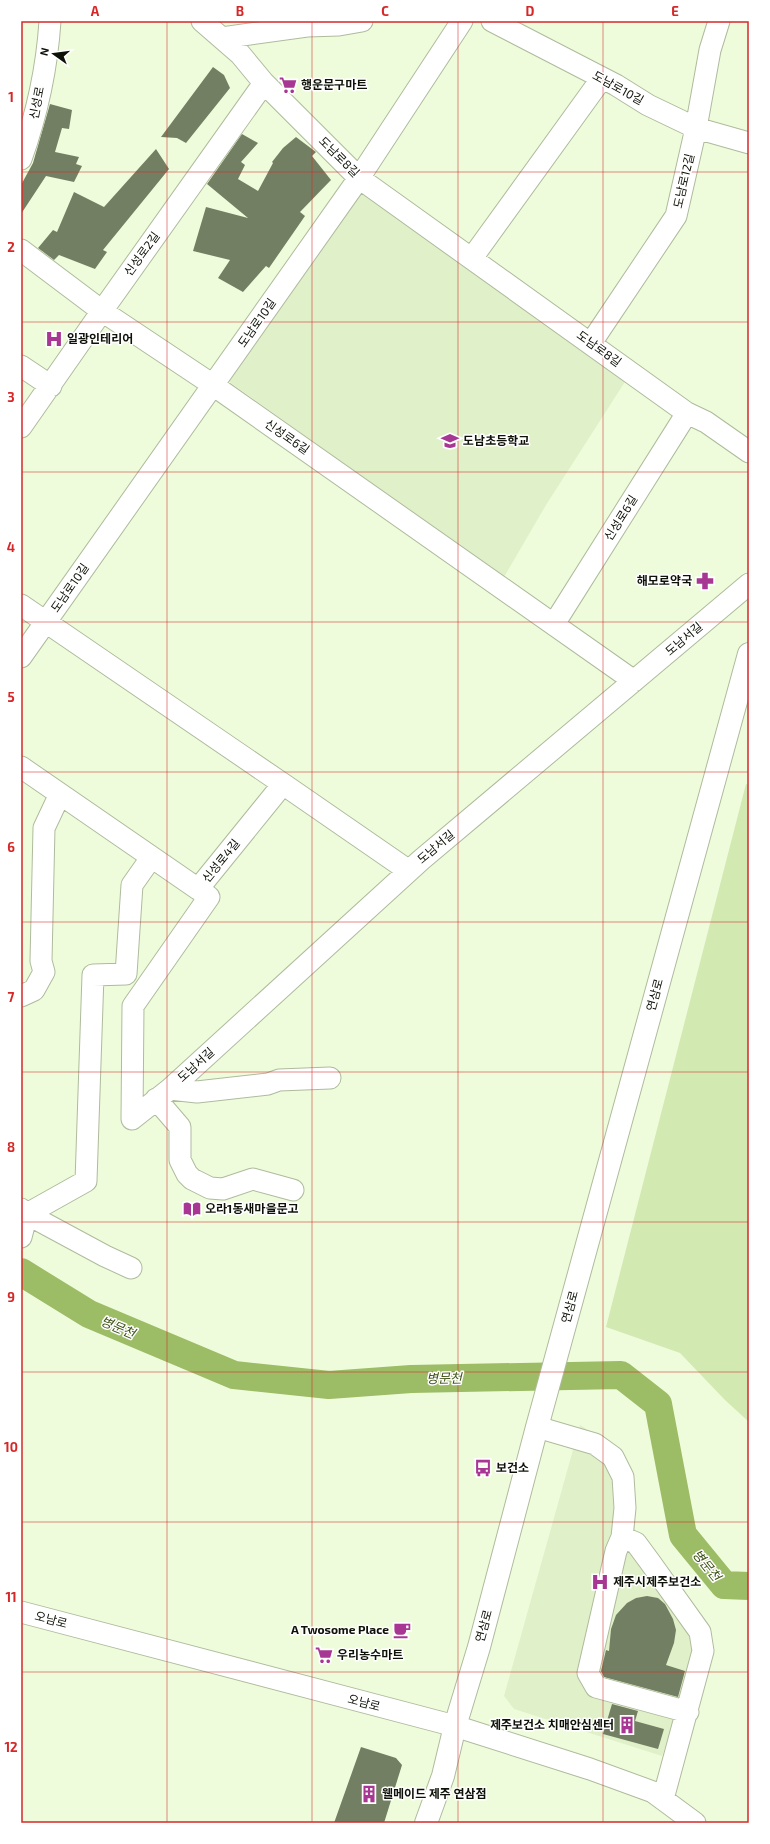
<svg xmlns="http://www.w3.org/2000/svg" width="770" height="1844" viewBox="0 0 770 1844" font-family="'Exo 2','Noto Sans KR',sans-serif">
<rect width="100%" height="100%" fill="#effcdc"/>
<!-- built -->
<path fill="#e0f0c9" d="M364,188l266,186 -84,131 -42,72 -280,-199z
M580,1425l28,18 26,38 1,51 60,100 1,19 -34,105 -148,-47 -10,-13z"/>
<!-- green -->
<path fill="#d2e9b2" d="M746,784l3,1v637l-24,-22 -45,-47 -74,-26z"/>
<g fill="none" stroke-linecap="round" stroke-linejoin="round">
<!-- river -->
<path stroke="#9cbc66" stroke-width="28" d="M21,1272l68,42 145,61 95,10 82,-6 210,-4 37,29 25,131 41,50 25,1"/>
</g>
<!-- building -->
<path fill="#737f63" d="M213,67l11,8 6,13 -44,55 -9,-5 -16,-1z
M50,104l22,6 -3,19 -7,-1 -7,24 24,5 -3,7 6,2 -8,16 -28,-6 -25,38v-29l12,-22z
M242,134l16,9 -17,19 4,3 -7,14 20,12 15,-28 -1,-1 11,-14 13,-11 20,15 -4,4 19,24 -31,32 5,4 -36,52 -3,-2 -23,26 -25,-14 12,-18 -37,-9 13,-44 42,11 -41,-34z
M156,149l13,20 -66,81 4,2 -12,17 -36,-14 -5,5 -16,-12 15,-18 4,2 17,-40 30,15z
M647,1596l11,2 7,6 8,15 3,11 -2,13 -8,22 19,6 -7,26 -74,-20 -3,-6 5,-21 3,1 2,-22 5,-14 11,-12 9,-5z
M612,1704l26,7 -3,10 29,8 -6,20 -55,-15z
M361,1747l35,11 6,7 -18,58h-50z"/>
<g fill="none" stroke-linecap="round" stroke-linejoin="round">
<!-- minor casing -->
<g stroke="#aebb9d" stroke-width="23">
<path id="minor" d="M202,21l38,33 24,29 95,95 328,235 19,9 43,30
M492,21l124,64 32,20 48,23 53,15
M222,38l85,-12 32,-1 23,-4
M21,159c16,-45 26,-91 29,-138
M21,250l81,61 111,74 421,296
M472,258l130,-180
M591,343l85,-127 20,-88 14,-78 9,-29
M21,366l30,20
M21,427l81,-116 162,-228
M21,605l262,179
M554,624l133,-211
M21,657l338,-479 103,-157
M21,767l177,122 85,-105 126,87
M21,996l13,-6 10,-18 -3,-11 3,-133 16,-34
M170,1089l27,3 71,-8 11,-4 51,-2
M156,1099l24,28v33l7,14 5,5 18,9 13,1 30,-10 40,11
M132,1119l38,-30 251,-229 328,-276
M132,1119l1,-113 76,-109 -11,-8
M21,1209l6,5 78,42 26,12
M21,1237l6,-23 59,-33 7,-206 33,-1 6,-89 19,-27
M537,1427l58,17 18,13 10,20 2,31 -3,29 -6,14 -28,122 8,14 92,25
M622,1537l14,6 14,19 50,70 3,19 -40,148
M21,1612l434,114 135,43 63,23 42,31"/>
</g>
<!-- major casing -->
<g stroke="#aebb9d" stroke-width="24">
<path id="major" d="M426,1823l17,-47 12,-50 24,-79 58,-220 212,-773"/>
</g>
<!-- minor -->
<use href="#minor" stroke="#fff" stroke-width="21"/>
<!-- major -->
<use href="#major" stroke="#fff" stroke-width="22"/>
</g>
<!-- grid -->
<path fill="none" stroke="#d62828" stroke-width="1" stroke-opacity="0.55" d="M167,21v1802M312,21v1802M458,21v1802M603,21v1802M21,172h728M21,322h728M21,472h728M21,622h728M21,772h728M21,922h728M21,1072h728M21,1222h728M21,1372h728M21,1522h728M21,1672h728"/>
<!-- icons -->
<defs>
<g id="supermarket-bare" transform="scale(1.38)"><path d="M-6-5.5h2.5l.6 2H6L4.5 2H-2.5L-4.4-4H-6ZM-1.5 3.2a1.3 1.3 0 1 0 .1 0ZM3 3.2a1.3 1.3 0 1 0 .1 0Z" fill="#a73793" stroke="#fff" stroke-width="2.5" paint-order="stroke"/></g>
<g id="hospital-bare" transform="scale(1.38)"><path d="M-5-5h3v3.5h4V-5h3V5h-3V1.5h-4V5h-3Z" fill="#a73793" stroke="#fff" stroke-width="2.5" paint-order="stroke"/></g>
<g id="school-bare" transform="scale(1.38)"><path d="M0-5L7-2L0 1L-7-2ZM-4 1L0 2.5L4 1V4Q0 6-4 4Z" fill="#a73793" stroke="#fff" stroke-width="2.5" paint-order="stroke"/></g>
<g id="pharmacy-bare" transform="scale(1.38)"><path d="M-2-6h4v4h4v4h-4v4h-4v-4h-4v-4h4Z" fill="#a73793" stroke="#fff" stroke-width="2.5" paint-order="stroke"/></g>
<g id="library-bare" transform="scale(1.38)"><path d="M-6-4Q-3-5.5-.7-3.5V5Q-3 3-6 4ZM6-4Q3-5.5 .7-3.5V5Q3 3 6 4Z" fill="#a73793" stroke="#fff" stroke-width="2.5" paint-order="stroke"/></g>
<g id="bus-bare" transform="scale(1.38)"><path d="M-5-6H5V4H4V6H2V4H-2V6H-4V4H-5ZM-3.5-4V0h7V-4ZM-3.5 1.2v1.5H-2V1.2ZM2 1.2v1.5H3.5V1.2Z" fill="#a73793" stroke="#fff" stroke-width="2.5" paint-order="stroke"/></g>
<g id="cafe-bare" transform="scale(1.38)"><path d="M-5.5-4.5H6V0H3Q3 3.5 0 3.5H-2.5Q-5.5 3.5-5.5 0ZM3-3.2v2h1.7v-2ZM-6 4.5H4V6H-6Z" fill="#a73793" stroke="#fff" stroke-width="2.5" paint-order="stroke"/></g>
<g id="building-bare" transform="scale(1.38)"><path d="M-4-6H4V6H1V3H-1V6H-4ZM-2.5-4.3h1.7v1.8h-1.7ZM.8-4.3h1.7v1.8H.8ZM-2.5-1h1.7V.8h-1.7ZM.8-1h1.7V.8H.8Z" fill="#a73793" stroke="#fff" stroke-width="2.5" paint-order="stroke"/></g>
</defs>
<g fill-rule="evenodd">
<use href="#supermarket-bare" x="288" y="85"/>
<use href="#hospital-bare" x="54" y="339"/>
<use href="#school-bare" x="450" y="441"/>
<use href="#pharmacy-bare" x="705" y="581"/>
<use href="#library-bare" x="192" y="1209"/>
<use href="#bus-bare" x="483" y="1468"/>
<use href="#hospital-bare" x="600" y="1582"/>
<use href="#cafe-bare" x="402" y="1630"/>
<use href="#supermarket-bare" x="324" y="1655"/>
<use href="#building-bare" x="627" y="1725"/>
<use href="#building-bare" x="369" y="1794"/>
</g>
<g text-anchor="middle" stroke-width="3" stroke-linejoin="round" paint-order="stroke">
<!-- poi labels -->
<g font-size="12" font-weight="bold" fill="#0d1107" stroke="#fff" text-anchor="start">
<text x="301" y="89">행운문구마트</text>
<text x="67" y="343">일광인테리어</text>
<text x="463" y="445">도남초등학교</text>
<text x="692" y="585" text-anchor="end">해모로약국</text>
<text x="205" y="1213">오라1동새마을문고</text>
<text x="496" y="1472">보건소</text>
<text x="613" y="1586">제주시제주보건소</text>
<text x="389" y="1634" text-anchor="end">A Twosome Place</text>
<text x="337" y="1659">우리농수마트</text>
<text x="614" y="1729" text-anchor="end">제주보건소 치매안심센터</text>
<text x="382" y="1798">웰메이드 제주 연삼점</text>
</g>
<!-- street labels -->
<g font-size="12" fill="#0d1107" stroke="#fff">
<text transform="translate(618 88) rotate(29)" y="4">도남로10길</text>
<text transform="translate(37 103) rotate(-79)" y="4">신성로</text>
<text transform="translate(339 157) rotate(45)" y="4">도남로8길</text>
<text transform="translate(684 181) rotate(-77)" y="4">도남로12길</text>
<text transform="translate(142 254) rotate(-54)" y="4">신성로2길</text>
<text transform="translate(257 323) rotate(-55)" y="4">도남로10길</text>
<text transform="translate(599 349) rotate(36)" y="4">도남로8길</text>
<text transform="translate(287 437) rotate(35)" y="4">신성로6길</text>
<text transform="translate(621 518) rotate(-58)" y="4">신성로6길</text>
<text transform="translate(70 588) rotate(-55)" y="4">도남로10길</text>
<text transform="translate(684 639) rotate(-40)" y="4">도남서길</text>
<text transform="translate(436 847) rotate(-40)" y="4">도남서길</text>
<text transform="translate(221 861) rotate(-51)" y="4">신성로4길</text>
<text transform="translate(655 995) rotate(-75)" y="4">연삼로</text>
<text transform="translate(196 1065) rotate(-42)" y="4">도남서길</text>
<text transform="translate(570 1307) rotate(-75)" y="4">연삼로</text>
<text transform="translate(51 1620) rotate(15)" y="4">오남로</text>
<text transform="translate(484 1626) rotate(-75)" y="4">연삼로</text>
<text transform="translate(364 1703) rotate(15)" y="4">오남로</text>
</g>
<!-- water labels -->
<g font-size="13" font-style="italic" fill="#3c5013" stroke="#fff">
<text transform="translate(118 1327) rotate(23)" y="5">병문천</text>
<text transform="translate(444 1378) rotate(-1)" y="5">병문천</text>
<text transform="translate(707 1565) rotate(51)" y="5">병문천</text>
</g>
</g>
<!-- border -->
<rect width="770" height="1844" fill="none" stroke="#ffffff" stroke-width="44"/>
<!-- north arrow -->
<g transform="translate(54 54) rotate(284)" stroke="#ffffff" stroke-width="3" paint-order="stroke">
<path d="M0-3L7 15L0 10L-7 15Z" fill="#0d1107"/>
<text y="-6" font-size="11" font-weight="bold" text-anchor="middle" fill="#0d1107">N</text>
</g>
<rect x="22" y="22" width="726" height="1800" fill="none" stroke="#d62828" stroke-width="1.5"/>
<g font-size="13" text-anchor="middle" font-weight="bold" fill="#d62828">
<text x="95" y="16">A</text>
<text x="240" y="16">B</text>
<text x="385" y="16">C</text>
<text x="530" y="16">D</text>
<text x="675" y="16">E</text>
<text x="11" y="102">1</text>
<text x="11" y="252">2</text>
<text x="11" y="402">3</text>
<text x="11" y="552">4</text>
<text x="11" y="702">5</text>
<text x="11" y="852">6</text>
<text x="11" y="1002">7</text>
<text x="11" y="1152">8</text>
<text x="11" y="1302">9</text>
<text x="11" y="1452">10</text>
<text x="11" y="1602">11</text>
<text x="11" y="1752">12</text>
</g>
</svg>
